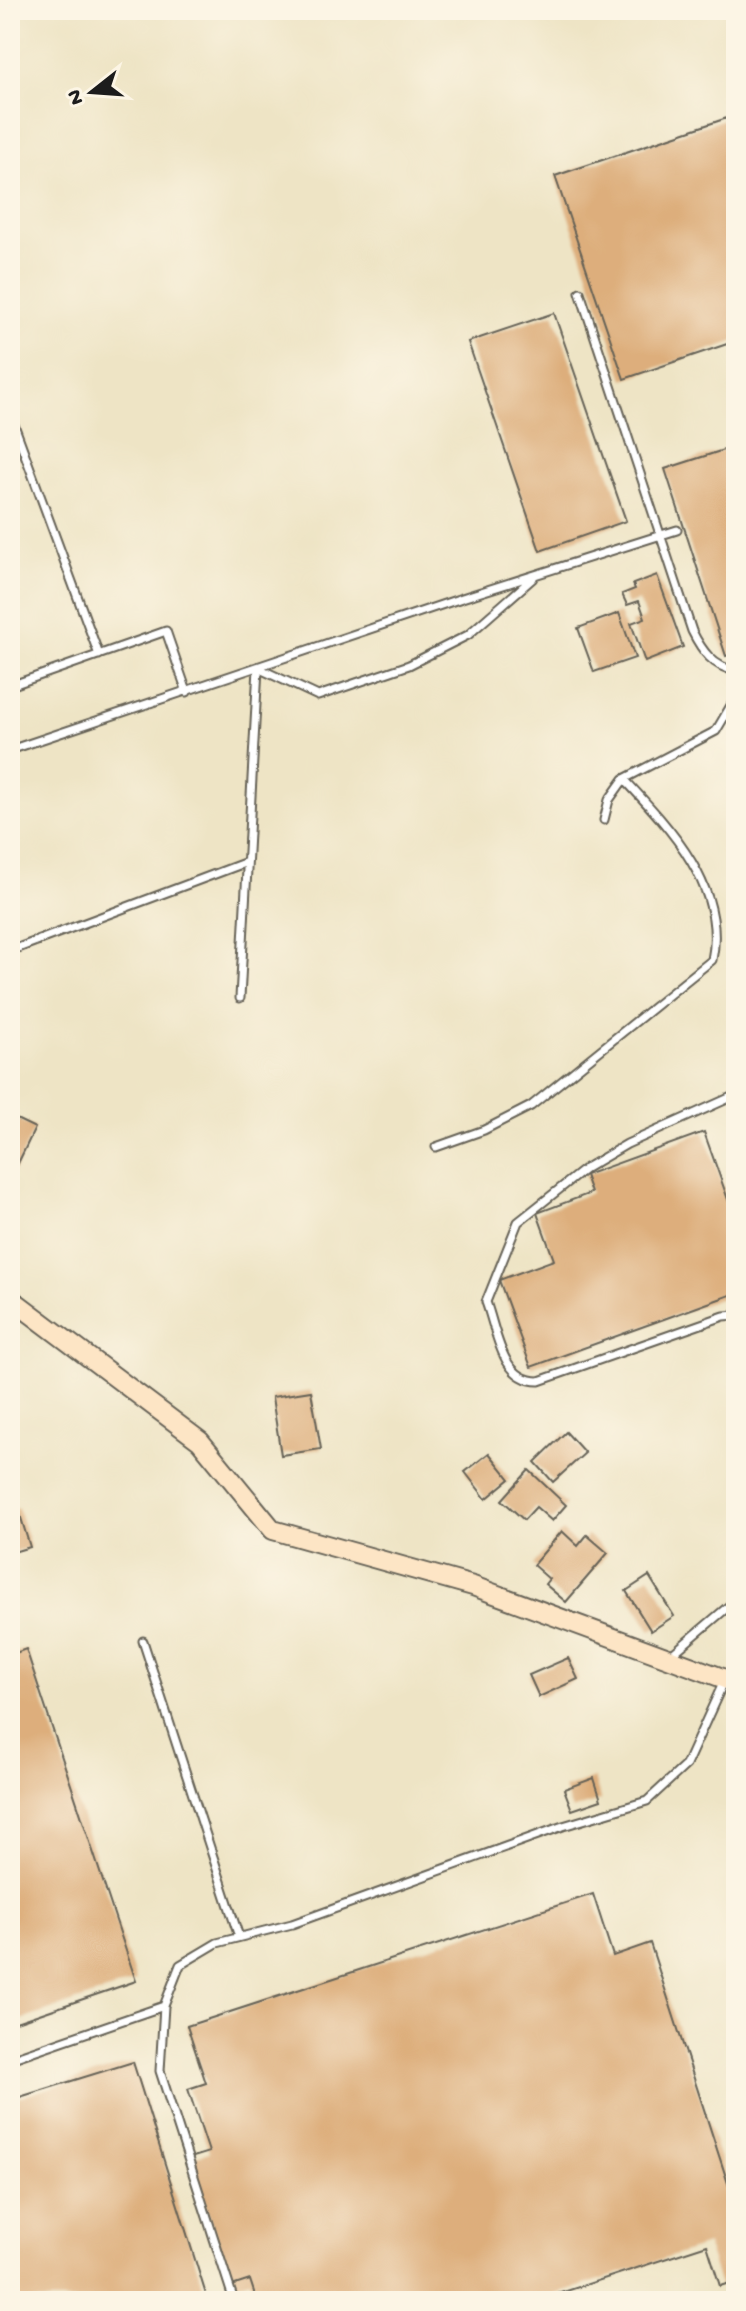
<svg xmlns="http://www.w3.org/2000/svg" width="746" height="2311" viewBox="0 0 746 2311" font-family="'Gochi Hand',sans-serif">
<rect width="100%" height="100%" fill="#fcf5e5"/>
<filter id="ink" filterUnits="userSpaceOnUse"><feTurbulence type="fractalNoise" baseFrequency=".0125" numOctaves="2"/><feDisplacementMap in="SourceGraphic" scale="16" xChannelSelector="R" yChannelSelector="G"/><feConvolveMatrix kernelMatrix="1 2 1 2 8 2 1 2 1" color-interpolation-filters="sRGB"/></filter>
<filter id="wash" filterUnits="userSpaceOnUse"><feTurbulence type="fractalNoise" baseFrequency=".006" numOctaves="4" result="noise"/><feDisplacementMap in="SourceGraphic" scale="32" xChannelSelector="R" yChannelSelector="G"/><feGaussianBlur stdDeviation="1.8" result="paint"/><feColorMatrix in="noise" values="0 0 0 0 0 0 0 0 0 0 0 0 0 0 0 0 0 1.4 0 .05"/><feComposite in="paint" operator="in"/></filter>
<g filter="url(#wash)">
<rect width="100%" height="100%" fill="#eee4c5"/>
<g id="blocks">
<!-- building -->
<path fill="#ddae7b" d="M736,115v226l-112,38 -69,-203z
M554,313l72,208 -86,30 -72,-209z
M736,446v207l-10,3 -61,-187z
M657,575l26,72 -38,15 -14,-39 14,-5 -6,-17 -12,4 -5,-11 13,-5 -2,-5z
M619,613l16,45 -41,14 -16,-44z
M10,1116l25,12 -25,52z
M704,1132l32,90v71l-205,74 -32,-87 55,-20 -17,-47 54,-20 -6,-18z
M311,1391l10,58 -40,6 -9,-58z
M566,1432l19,21 -32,29 -18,-20z
M489,1453l21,26 -24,20 -21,-27z
M529,1470l37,35 -14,16 -16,-14 -12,13 -22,-20z
M18,1508l12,39 -20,6v-42z
M562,1531l16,15 9,-11 21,18 -42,49 -21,-18 4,-5 -16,-14z
M649,1576l25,40 -23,15 -25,-40z
M26,1649l110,332 -126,43v-369z
M568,1658l10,21 -39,18 -10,-22z
M594,1778l7,22 -29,10 -8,-21z
M593,1894l20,62 37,-13 86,265v73l-16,5 -13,-41 -171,56h-279l-7,-21 -18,6 -42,-128 19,-6 -21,-63 18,-6 -19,-57z
M133,2062l75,239h-198v-201z"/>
</g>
</g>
<g filter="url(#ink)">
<use href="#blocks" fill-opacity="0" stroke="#666257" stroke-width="2"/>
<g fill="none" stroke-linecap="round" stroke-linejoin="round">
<!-- lane casing -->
<g stroke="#666257" stroke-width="11">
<path id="lane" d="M580,292l112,339c10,20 21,36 44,40
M10,414l89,241
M10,686l156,-55 21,61
M10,750l452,-152 215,-68
M604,820l5,-20 15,-21 92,-48 20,-34
M10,951l237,-89
M240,998l18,-330 60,28 91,-31 59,-30 65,-57
M736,1095l-109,49 -41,24 -68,54 -32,80c11,29 15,79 53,79l185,-65 12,-1
M436,1147l48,-17 47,-24 181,-146c15,-72 -42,-132 -88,-181
M143,1641l96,296
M670,1656l66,-56
M10,2059l154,-53
M234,2301l-74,-230 4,-65 16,-41 37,-22 75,-19 271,-98 84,-25 39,-36 39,-86"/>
</g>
<!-- secondary casing -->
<g stroke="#666257" stroke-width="22">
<path id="secondary" d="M10,1298l190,143 73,89 200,56 263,97"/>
</g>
<!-- lane -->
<use href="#lane" stroke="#fff" stroke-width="7"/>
<!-- secondary -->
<use href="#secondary" stroke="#fde5c5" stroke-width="18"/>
</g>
</g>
<!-- margin -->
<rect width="746" height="2311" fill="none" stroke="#fcf5e5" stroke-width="40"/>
<!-- north arrow -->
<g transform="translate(92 92) rotate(253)" stroke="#fcf5e5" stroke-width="6" paint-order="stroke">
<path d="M0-6L14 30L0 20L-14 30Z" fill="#1c1c1c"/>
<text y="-12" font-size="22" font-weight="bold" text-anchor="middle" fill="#1c1c1c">N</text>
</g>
</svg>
